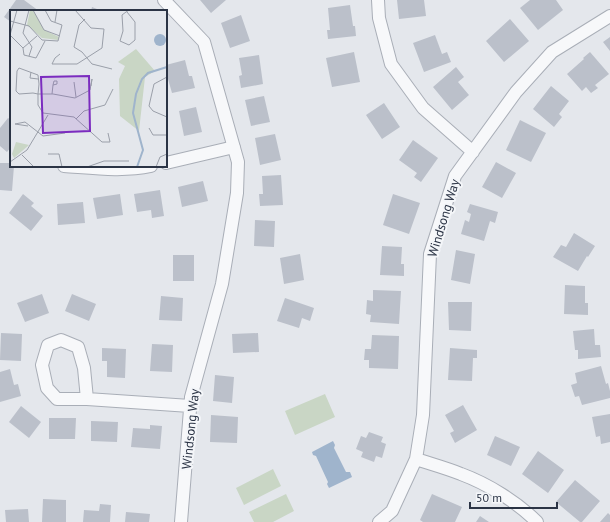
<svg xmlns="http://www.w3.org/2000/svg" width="610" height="522" viewBox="0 0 610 522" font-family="'PT Sans',sans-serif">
<rect width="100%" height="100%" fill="#e4e7ec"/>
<!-- green -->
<path fill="#c9d6c5" d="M325,394l10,23 -40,18 -10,-24z
M273,469l8,17 -37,19 -8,-17z
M286,494l8,17 -21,11h-19l-5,-10z"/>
<!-- water -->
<path fill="#9fb4cc" d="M333,441l2,4 -1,3 12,24h4l2,5 -23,11 -2,-4 1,-2 -12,-26 -3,-1 -1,-3z"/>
<!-- building -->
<path fill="#bbc0ca" d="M16,0h8l15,11h-28v11l-7,-5z
M200,0h26l-15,13z
M397,0h27l2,16 -27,3z
M530,0h26l7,10 -25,20 -18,-22z
M350,5l3,21h2l1,10 -28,3 -1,-9h3l-2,-22z
M92,7l10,4h-11z
M241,15l9,26 -20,7 -9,-25z
M510,19l19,22 -25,21 -18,-21z
M435,35l7,19 5,-2 4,10 -27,10 -11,-29z
M610,37v14l-7,-9z
M354,52l6,30 -28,5 -6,-29z
M590,52l19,22 -14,11 3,3 -7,5 -5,-6 -4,4 -15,-17 17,-15 -1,-1z
M259,55l4,29 -22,4 -2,-12 3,-1 -3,-17z
M185,60l4,16h3l3,12 -23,5 -6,-21v-7z
M456,67l8,10 -6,5 11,13 -17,15 -19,-23z
M551,86l18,15 -10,13 3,3 -8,10 -21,-18z
M264,96l6,26 -19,4 -6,-26z
M384,103l16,24 -18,12 -16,-24z
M196,107l6,25 -18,4 -5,-25z
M8,118l3,2v27l-4,5 -7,-6v-18z
M520,120l26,13 -15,29 -25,-12z
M275,134l6,26 -21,5 -5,-27z
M413,140l25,18 -17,24 -7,-5 3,-4 -18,-13z
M496,162l20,11 -14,25 -20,-11z
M0,163h11v3h3l-2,25 -12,-1z
M281,175l2,30 -23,1 -1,-12h4l-1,-18z
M203,181l5,20 -26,6 -4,-20z
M160,190l4,26 -12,2 -1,-8 -14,2 -3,-18z
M23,194l11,9 -3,3 12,10 -12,15 -22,-18z
M120,194l3,21 -26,4 -4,-21z
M393,194l27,9 -11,31 -26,-9z
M83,202l2,21 -27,2 -1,-21z
M470,204l28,8 -3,11 -5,-2 -6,20 -23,-7 4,-14 4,2 2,-8 -4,-2z
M255,220l20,1 -1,26 -20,-1z
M574,233l21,13 -7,11 -1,-1 -9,15 -25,-14 8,-12 5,2z
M382,246l20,1 -1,17h3v12l-24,-1z
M456,250l19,4 -5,30 -19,-4z
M300,254l4,26 -20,4 -4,-26z
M173,255h21v26h-21z
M565,285l20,1v17h3v12l-24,-1z
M373,290l28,1 -2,33 -29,-2 1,-7 -5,-1 1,-14 6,1z
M42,294l7,19 -24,9 -8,-19z
M72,294l24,10 -7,17 -24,-10z
M161,296l22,2 -1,23 -23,-1z
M285,298l29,10 -4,13 -8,-3 -3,10 -22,-7z
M448,302h24l-1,29 -22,-1z
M594,329l1,16h5l1,12 -23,2v-9h-3l-2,-19z
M1,333l21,1 -1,27 -21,-1z
M258,333l1,19 -26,1 -1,-19z
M372,335l27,1 -1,33 -29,-1v-8h-5l1,-11h6z
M152,344l21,1 -1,27 -22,-1z
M102,348l24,1 -1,29 -18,-1v-16h-5z
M450,348l27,2v8h-4l-1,23 -24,-1z
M601,366l5,18 2,-1 2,8v7l-28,7 -3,-9 -4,1 -4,-12 6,-2 -2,-10z
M10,369l4,16 4,-1 3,12 -21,6v-30z
M215,375l19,2 -2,26 -19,-2z
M463,405l14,25 -22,13 -5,-10 4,-2 -9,-16z
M21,406l20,16 -12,16 -20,-16z
M610,414v28l-9,2 -1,-8 -4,1 -4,-20z
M211,415l27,2 -1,26 -27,-1z
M49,418h27l-1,21h-26z
M91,421l27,1 -1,20 -26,-1z
M150,425l12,1 -2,23 -29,-2 2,-19 17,1z
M369,432l14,5 -2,5 5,2 -4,14 -6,-2 -2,6 -13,-5 2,-5 -7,-3 5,-13 5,2z
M495,436l25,11 -9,19 -24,-11z
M538,451l26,19 -16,23 -26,-19z
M575,480l25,21 -18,21h-2l-24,-20z
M432,494l30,13 -7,15h-32l-3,-2z
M43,499l23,1v22h-24z
M100,504l11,1 -1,17h-27l1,-12 15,1z
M28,509l1,13h-23l-1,-12z
M126,512l24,2 -1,8h-24z
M608,513l2,2v7h-10z
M480,516l9,6h-13z"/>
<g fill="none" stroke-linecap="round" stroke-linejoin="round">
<!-- minor casing -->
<g stroke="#a9aeb7" stroke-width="14">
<path id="minor" d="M164,0l40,42 34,120 -1,31 -15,91 -31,113 -10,125
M378,0l1,18 12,46 32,44 50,44
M166,163l68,-16
M64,166c29,2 59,6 87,0
M87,399h-30l-10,-11 -5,-23 6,-20 13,-5 17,7 6,21 3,31 103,7
M416,459c15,5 30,9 45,15 27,10 56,28 76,48
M379,522l13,-11 24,-52 7,-44 7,-161 25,-78 61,-84 36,-40 58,-36"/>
</g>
<!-- minor -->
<use href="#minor" stroke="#f7f8fa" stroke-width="12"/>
</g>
<g text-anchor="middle" stroke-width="4" stroke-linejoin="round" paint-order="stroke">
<!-- street labels -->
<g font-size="13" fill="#2b3445" stroke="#f4f6f9">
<text transform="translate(443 218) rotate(-73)" y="5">Windsong Way</text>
<text transform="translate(190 429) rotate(-84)" y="5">Windsong Way</text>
</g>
</g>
<!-- overview -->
<g transform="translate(10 10)">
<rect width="157" height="157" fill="#e4e7ec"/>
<path d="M20,0h3l11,20 15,7 -1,3 -16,-2 -15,-13zM126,39l19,22 -10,6 -6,54 -19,-15 -1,-37 6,-13 -7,-4zM6,132l13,3 -15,13 -2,-4z" fill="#c9d6c5"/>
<path d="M144 30a6 6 0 1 1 12 0a6 6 0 1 1-12 0Z" fill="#9fb4cc"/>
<path fill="none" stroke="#9fb4cc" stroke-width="2" d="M127,157l6,-17 -10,-37 3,-19 6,-15 6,-6 19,-6"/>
<path fill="none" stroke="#9a9fa9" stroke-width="1" d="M19,0l-6,23 9,14 -3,9M23,0l11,20 16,6M117,2l8,10v18l-6,5 -9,-4 3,-10 -1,-16 4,-3 3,-2M75,9l-6,6 -5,22 8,5 10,12 20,5M0,11l19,5 13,14 16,1 4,-16 -11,-4 -6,-11M45,12l2,-12M0,25l13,13 1,7 12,3 9,-17M0,25l7,-25M13,38l14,-12M50,44l-5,4 -3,6h25l25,-16 2,-19 -13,-1 -16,-18M21,62l-1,6 8,1M157,67l-13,7 -5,22 4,5 14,6M64,72l2,15M81,76l1,-7 -2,11 -15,8 -22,-4h-15l-5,-1 -14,1 -3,-3 1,-20 2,-3 19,7 1,9 -1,10v11l5,8 31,4 28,25h8l-2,-9M42,84l1,-9 4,-1v-3h-3l-1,4M66,109l8,-8 21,-6 8,-16M5,114l10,-2 18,14 22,-3M5,114l13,2M139,118l4,7h14M38,144h11l3,13M12,145l12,12M0,152l17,-12 21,-35M77,157l17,-6h25M146,157l4,-10 7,-3"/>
<path fill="#7b2cbf" fill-opacity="0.15" stroke="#7b2cbf" stroke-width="2" d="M79,66l1,55 -47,2 -2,-56z"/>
<rect width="157" height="157" fill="none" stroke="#2b3445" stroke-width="2"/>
</g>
<!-- scale -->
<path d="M470 502v6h87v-6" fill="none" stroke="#2b3445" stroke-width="2"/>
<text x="476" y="502" font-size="12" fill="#2b3445" stroke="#f4f6f9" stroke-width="3" paint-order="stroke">50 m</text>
</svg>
